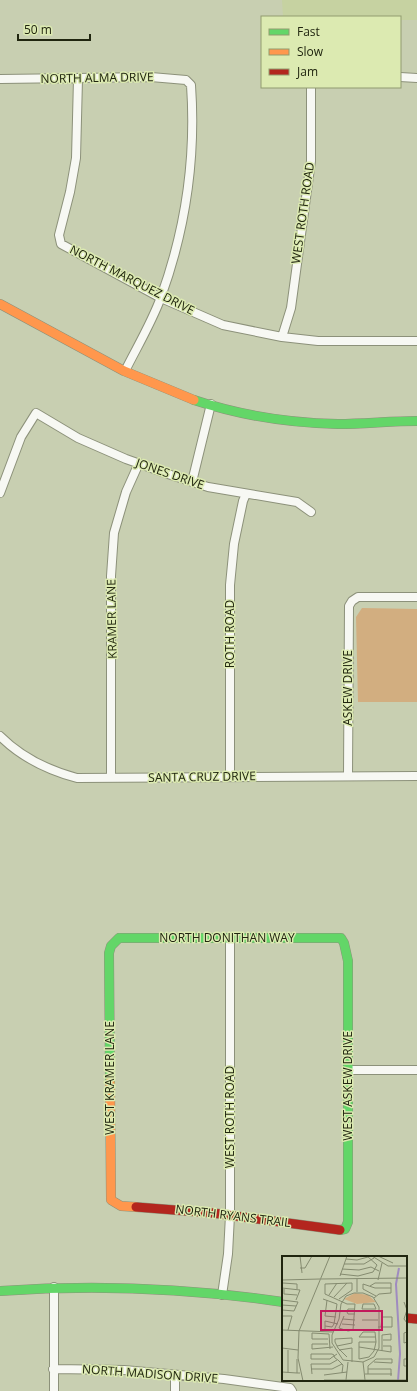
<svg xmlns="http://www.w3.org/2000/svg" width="417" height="1391" viewBox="0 0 417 1391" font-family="'Open Sans',sans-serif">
<rect width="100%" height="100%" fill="#c8cfb1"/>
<!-- built -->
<path fill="#c6d2a1" d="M282,0h135v20h-17v-3h-117z"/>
<!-- green -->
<path fill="#d2ae80" d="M362,608l55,1v93h-59l-2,-85z"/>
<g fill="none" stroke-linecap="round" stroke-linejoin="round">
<!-- street casing -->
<g stroke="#8c917a" stroke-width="10">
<path id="street" d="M400,77l17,1
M0,79l151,-2 35,3 5,5c5,72 -5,143 -30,212 -9,25 -24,50 -36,74
M78,79l-2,79 -6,34 -11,43 2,9 100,54 62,27 59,12 36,4h99
M282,337l9,-29 20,-147v-74
M192,482l19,-78
M0,493l21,-56 15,-24 42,25 48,21 45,16 37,12 89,15 14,10
M0,736c22,22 47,34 77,42l340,-2
M348,776l1,-170 3,-5 6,-4h59
M230,777v-192l4,-41 9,-43 3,-7
M111,778v-202l3,-43 12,-41 13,-29
M348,1070h69
M222,1295l6,-41 2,-39v-277
M53,1369l71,1 100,9 66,9 2,3
M175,1375v16
M54,1391v-104"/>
</g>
<!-- fast casing -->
<g stroke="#8c917a" stroke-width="10">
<path id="fast" d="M194,400c45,15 97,23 144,24 26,0 53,-3 79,-3
M119,938h222l3,5 4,18v261l-3,7 -5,1
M110,1082l-1,-129 2,-7 8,-8
M0,1291c95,-7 189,-3 283,11"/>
</g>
<!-- slow casing -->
<g stroke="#8c917a" stroke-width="10">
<path id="slow" d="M0,304l124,67 70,29
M110,1082l1,118 10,6 15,1"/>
</g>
<!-- jam casing -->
<g stroke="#8c917a" stroke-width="10">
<path id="jam" d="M136,1207l77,6 127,17
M406,1318l11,1"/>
</g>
<!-- street -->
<use href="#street" stroke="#f7f8f3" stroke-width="8"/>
<!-- fast -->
<use href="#fast" stroke="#63d668" stroke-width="9"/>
<!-- slow -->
<use href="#slow" stroke="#ff974d" stroke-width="9"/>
<!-- jam -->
<use href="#jam" stroke="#b3261e" stroke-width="9"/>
</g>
<g text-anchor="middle" stroke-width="3" stroke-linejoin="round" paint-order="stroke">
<!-- street labels -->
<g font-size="12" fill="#20250f" stroke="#dceab1">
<text transform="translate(97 78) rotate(-1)" y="4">NORTH ALMA DRIVE</text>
<text transform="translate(303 213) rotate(-82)" y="4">WEST ROTH ROAD</text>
<text transform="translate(132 280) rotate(27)" y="4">NORTH MARQUEZ DRIVE</text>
<text transform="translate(170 474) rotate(19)" y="4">JONES DRIVE</text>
<text transform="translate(112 619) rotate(-91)" y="4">KRAMER LANE</text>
<text transform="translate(230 634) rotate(-90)" y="4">ROTH ROAD</text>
<text transform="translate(348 688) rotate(-90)" y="4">ASKEW DRIVE</text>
<text transform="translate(202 777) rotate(-1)" y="4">SANTA CRUZ DRIVE</text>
<text x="227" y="942">NORTH DONITHAN WAY</text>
<text transform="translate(110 1078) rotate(-90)" y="4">WEST KRAMER LANE</text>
<text transform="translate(348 1086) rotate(-90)" y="4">WEST ASKEW DRIVE</text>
<text transform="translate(230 1117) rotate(-90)" y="4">WEST ROTH ROAD</text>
<text transform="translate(233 1216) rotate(7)" y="4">NORTH RYANS TRAIL</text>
<text transform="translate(150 1374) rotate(4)" y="4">NORTH MADISON DRIVE</text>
</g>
</g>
<!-- overview -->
<g transform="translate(282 1256)">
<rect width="125" height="125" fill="#c8cfb1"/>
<path d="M73,37l13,2 8,7 -19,2 -13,-5z" fill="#d2ae80"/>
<path fill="none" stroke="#9f8bc0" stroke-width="2" d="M116,125l2,-27 -4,-70 3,-16"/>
<path fill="none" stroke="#858b70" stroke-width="1" d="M18,0l2,17M90,0l16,10h19M96,0l15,7M64,3l11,1 11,-3M62,8h20l10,-6M18,12h5l7,-12M60,13l17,1 12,-3 8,4M58,18l18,2 15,-4 4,-7 -10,-9M58,20l7,-20M39,23l86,-1M75,23v13M0,24l38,-1M96,24l4,-17M1,27l14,1v5M88,30l5,-3h16v10l-12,1 -5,4M0,32l18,2 -4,10M2,33v5l13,1M72,37h9l10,4 6,10v41l-5,9 -11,5 -20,-2 -11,-17v-8l7,-16 2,-15 5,-8zM47,39l8,-12M94,40l-13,-7v-5l12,4h16M52,41l13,-14M41,43l14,5 -3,20 -2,3 -7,-1M57,43l13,-9v-7l-27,1v10l22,10h8l-2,26 -5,1 -9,-3 5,-12M0,44l16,2 -4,9 -12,-1M45,44l-2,16 11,1M122,46l3,8 -3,9 3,4M81,48h11l2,5h-14zM0,49l14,1M73,58h-7l-1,-2 1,-3h7M0,60h10l-4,14M61,63l12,1M80,64h16M60,68l13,1M96,71h14v-10h-10l-1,10M0,74l51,2M43,74v-9l13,3M93,76l1,10 -2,9 -5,6 -10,2v-17h17M93,76h-12l-4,5h16M125,76l-3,1v10l3,-1M46,83h-16v-6l17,1 1,15M46,88h-16v5l21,-2M55,90l15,-3v-5l-17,1v3l3,6 9,9M77,91l32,5v-6h-8M0,92l16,2M6,94v23M57,94l13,-2v14M100,95v-16l9,-1v6h-8M55,98l-6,4 -1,1h-19v-5h21l2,1v1l1,2 3,2 5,5 -1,8M15,103v14h3M125,103h-3v7h3M81,106l2,18M29,113h21l10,-5M86,113h23v7M0,116l15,1M30,118l-1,-10h19l7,-4M83,118h27M86,118v-8l8,-7h16v4l-18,-1M42,119l23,-3M42,124h83M64,124l2,-18M21,125h21M21,125l-5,-23 1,-27 31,-75"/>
<path fill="#c2185b" fill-opacity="0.15" stroke="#c2185b" stroke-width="2" d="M39,55h61v19h-61z"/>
<rect width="125" height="125" fill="none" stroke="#20250f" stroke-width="2"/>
</g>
<!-- legend -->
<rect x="261" y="16" width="140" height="72" fill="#dceab1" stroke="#919b70"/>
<rect x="269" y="29" width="20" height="6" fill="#63d668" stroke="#919b70"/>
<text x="297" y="36" font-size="12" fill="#20250f">Fast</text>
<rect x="269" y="49" width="20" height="6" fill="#ff974d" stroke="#919b70"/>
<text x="297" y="56" font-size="12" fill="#20250f">Slow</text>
<rect x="269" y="69" width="20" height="6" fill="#b3261e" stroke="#919b70"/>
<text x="297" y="76" font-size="12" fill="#20250f">Jam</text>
<!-- scale -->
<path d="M18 34v6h72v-6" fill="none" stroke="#20250f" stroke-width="2"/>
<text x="24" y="34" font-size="12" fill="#20250f" stroke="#dceab1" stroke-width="3" paint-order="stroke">50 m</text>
</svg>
